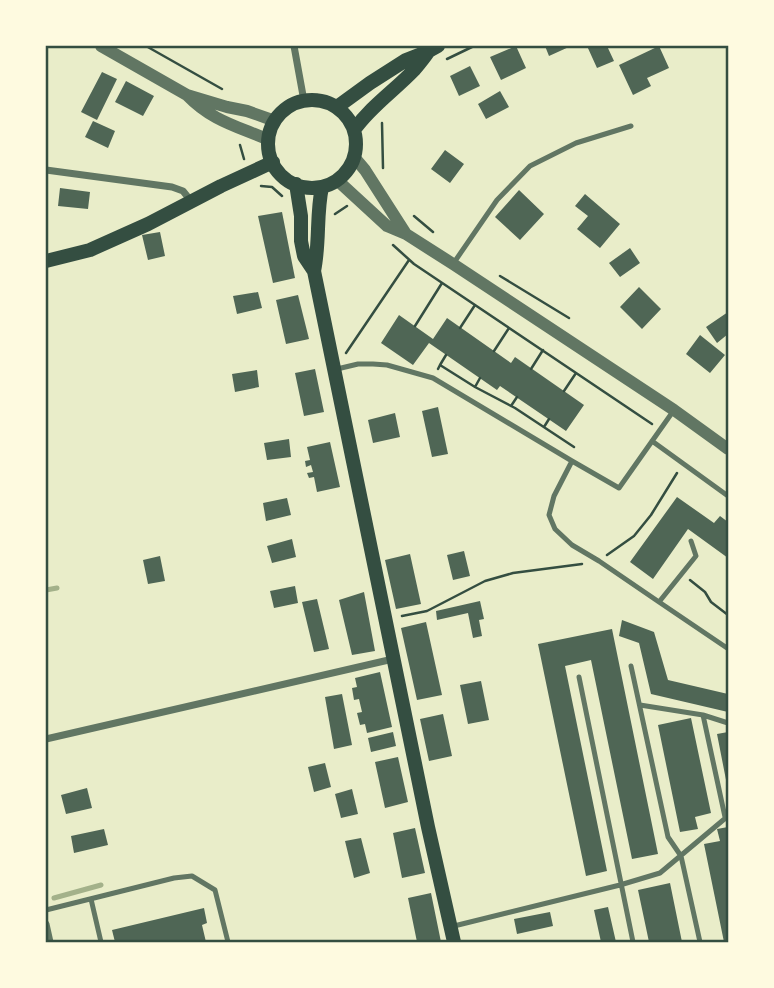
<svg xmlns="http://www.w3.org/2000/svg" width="774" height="988" viewBox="0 0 774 988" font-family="'Golos Text',sans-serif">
<rect width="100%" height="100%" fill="#e9edc9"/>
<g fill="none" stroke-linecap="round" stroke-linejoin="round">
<!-- stream -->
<path stroke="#a3b18a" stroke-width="5" d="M46,590l11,-2
M54,898l47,-13"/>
</g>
<!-- building -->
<path fill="#4f6655" d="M516,46l10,22 -25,12 -11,-23z
M545,46h26l-22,10z
M587,46h20l7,15 -17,7z
M659,46l10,22 -22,10 4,8 -18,9 -14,-30z
M470,66l10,20 -21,10 -9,-20z
M102,72l15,7 -20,41 -16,-8z
M126,81l28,15 -11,20 -28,-14z
M500,91l9,16 -23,12 -8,-15z
M93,121l22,10 -7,17 -23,-11z
M445,150l19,14 -14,19 -19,-14z
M60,188l30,4 -2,17 -30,-3z
M519,190l25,24 -24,26 -25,-23z
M585,194l35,30 -20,24 -23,-19 11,-13 -13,-10z
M282,212l13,66 -22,5 -15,-67z
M160,232l5,24 -17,4 -6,-25z
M630,248l10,15 -20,14 -11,-14z
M639,287l22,22 -19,20 -22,-22z
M258,292l4,16 -25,6 -4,-18z
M298,295l11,44 -23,5 -10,-44z
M728,312v22l-11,9 -11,-16z
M399,315l34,24 14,-21 64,45 4,-6 69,48 -18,26 -66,-45 -3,4 -68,-47 -16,22 -32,-22z
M700,335l25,20 -15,18 -24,-19z
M315,369l9,43 -20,4 -9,-43z
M257,370l2,17 -24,5 -3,-18z
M438,407l10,47 -16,3 -10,-46z
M395,413l5,24 -27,6 -5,-23z
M289,439l2,18 -24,3 -3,-17z
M330,442l10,45 -23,5 -3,-15 -5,1 -2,-5 6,-1 -2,-7 -5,2 -1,-6 5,-1 -3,-13z
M677,497l37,26 6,-7 8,6v36l-40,-29 -35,50 -23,-17z
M287,498l4,17 -25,6 -3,-18z
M292,539l4,18 -24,6 -5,-17z
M464,551l6,25 -17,4 -6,-25z
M410,554l11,50 -25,5 -11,-49z
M160,556l5,25 -17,3 -5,-24z
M295,586l3,17 -24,5 -4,-17z
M364,592l11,59 -23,4 -13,-55z
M317,599l12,50 -15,3 -12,-50z
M480,601l4,18 -5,1 3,16 -9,2 -5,-25 -31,7 -1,-9z
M622,620l32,12 14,48 60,14v18l-77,-18 -12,-51 -20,-7z
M426,622l16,73 -25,5 -16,-72z
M612,629l46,225 -26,5 -41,-199 -26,6 42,205 -21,5 -48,-232z
M380,672l12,55 -25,6 -2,-9 -5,1 -3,-12 5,-1 -3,-13 -5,1 -2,-12 5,-1 -2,-9z
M481,681l8,39 -21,4 -8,-39z
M342,694l10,51 -18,4 -9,-52z
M443,714l9,42 -23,5 -9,-42z
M691,718l20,95 -16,4 3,12 -18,3 -22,-107z
M393,732l3,14 -25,6 -3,-14z
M728,732v53h-1l-10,-51z
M398,757l10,45 -23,6 -10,-46z
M325,763l6,24 -17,5 -6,-25z
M87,788l5,20 -26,6 -5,-19z
M352,789l6,25 -17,4 -6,-24z
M728,827v115h-4l-20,-98 16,-3 -3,-12z
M415,828l10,45 -23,5 -9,-45z
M104,829l4,16 -34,8 -3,-17z
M361,838l9,35 -16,5 -9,-37z
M670,883l12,59h-33l-11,-52z
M431,893l10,49h-24l-9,-44z
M608,907l8,35h-15l-7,-32z
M204,908l3,15 -5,2 4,17h-91l-3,-12z
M550,912l3,14 -36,8 -3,-15z"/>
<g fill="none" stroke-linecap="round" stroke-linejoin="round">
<!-- path -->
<path stroke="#344e41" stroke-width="2.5" d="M146,46l76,43
M447,59l27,-13
M382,123l1,45
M240,145l4,14
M261,186l11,1 10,9
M335,214l12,-8
M414,216l19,16
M393,245l21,19 238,160
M500,276l69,42
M415,326l27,-43
M460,328l15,-23
M494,351l15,-23
M346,353l63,-93
M440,365l6,-10
M438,369l2,-4 35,22 40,21 59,39
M531,369l12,-19
M475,387l5,-9
M564,391l12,-18
M511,406l6,-9
M544,427l5,-8
M607,555l27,-19 17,-21 26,-42
M690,580l15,12 6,10 17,13
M402,616l25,-5 58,-30 28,-8 69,-9"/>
<!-- service -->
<path stroke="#617663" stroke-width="5" d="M453,264l44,-64 33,-34 46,-23 55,-17
M337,369l21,-5h15l14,1 46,13 139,83 47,27 55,-78
M652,441l76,55
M572,461l-18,35 -5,19 6,14 17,16 27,16 60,41 37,-46 -5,-15
M659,602l68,46
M631,666l37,171 13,19 19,86
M579,677l54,265
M640,705l63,10 25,8
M703,715l22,102
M91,899l10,43
M46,910l128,-32 18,-2 23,14 13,52
M454,926l166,-41 40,-12 68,-57"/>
<!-- minor -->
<path stroke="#617663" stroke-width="7" d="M294,46l10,55
M46,170l126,17 11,4 8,10
M46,739l347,-80
M46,924l4,18"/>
<!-- tertiary -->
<path stroke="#617663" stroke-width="12" d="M101,46l86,49 40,12 20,4 28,10
M187,95c25,26 50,31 82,45
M354,157l11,13 41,64
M337,180l50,46 19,8 47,30 221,146 54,39"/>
<!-- secondary -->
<path stroke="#344e41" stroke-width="14" d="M268 144a44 44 0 1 1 88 0a44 44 0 1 1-88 0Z
M337,107l33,-24 36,-23 23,-9 9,-5
M354,130c17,-24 40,-39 60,-60 5,-6 10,-12 14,-18
M296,184l5,32v25l3,15 10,15 114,556 26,115
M46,261l44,-11 58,-26 73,-38 52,-24
M314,271c6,-28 2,-56 8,-84"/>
</g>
<!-- border -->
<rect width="774" height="988" fill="none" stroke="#fefae0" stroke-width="94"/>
<rect x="47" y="47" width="680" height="894" fill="none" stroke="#344e41" stroke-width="2.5"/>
</svg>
